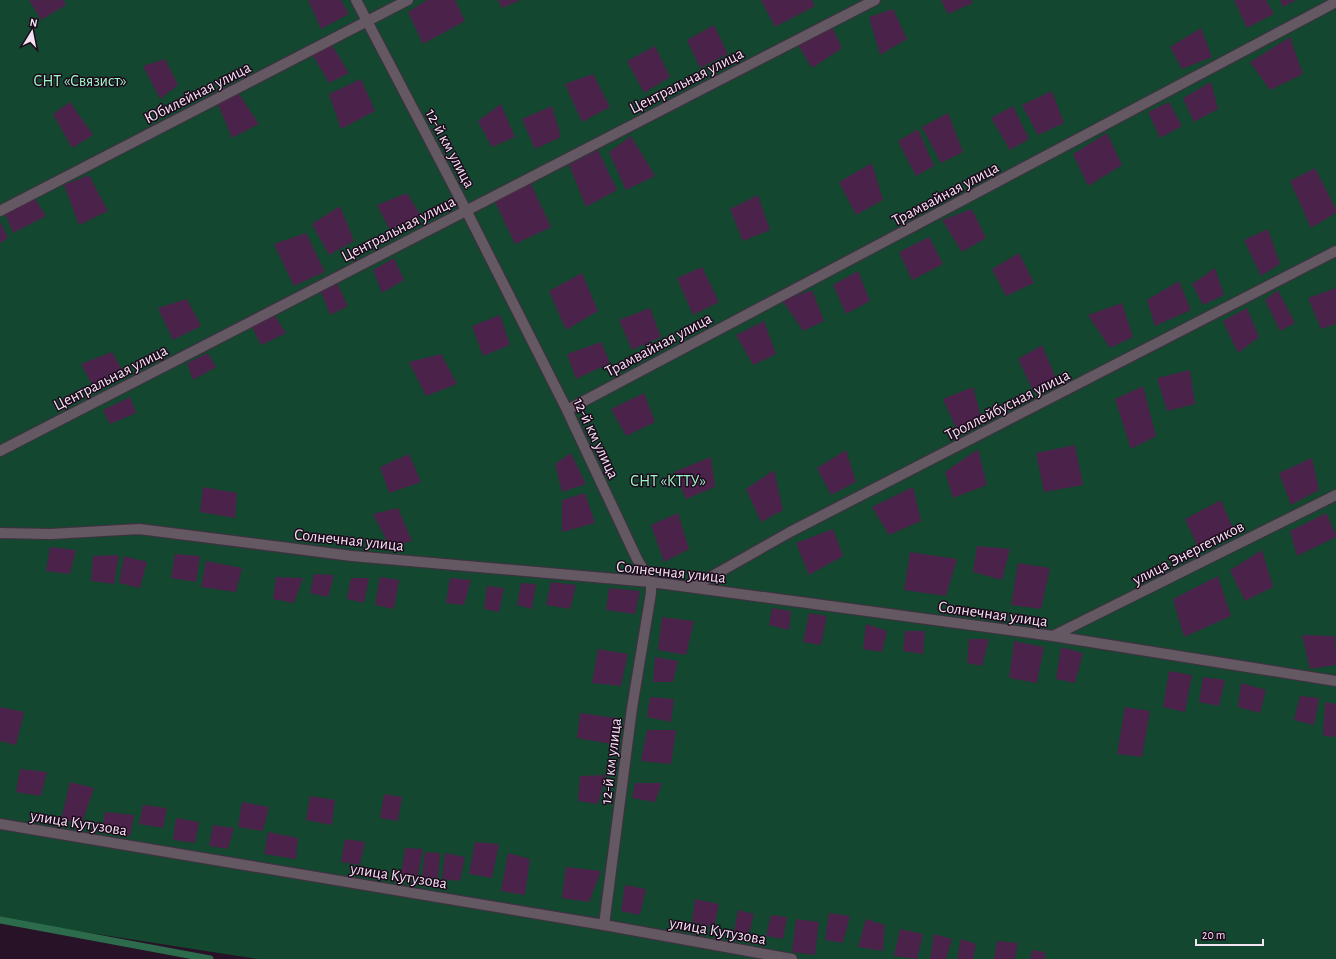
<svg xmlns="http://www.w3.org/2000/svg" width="1336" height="959" viewBox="0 0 1336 959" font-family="'Alegreya Sans',sans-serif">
<rect width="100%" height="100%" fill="#281227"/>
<!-- green -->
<path fill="#14472f" d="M0,0h1336v959h-1078l-258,-40z"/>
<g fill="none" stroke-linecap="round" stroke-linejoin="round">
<!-- stream -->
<path stroke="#2c6c4c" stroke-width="7" d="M0,920l210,39"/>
</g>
<!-- building -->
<path fill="#4b234a" d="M29,0h35l2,5 -25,15z
M308,0h33l8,14 -28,15z
M427,0h28l10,21 -42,23 -15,-32z
M498,0h23l-19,8z
M761,0h51l3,6 -40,21z
M941,0h30l2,3 -25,11z
M1234,0h32l8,14 -27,14z
M1280,0h16l-13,7z
M893,9l14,30 -27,16 -11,-38z
M714,25l14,29 -28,14 -13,-28z
M832,27l10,21 -30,20 -15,-25z
M1201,28l11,29 -30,12 -12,-22z
M1290,37l13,37 -33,16 -20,-28z
M330,42l19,31 -20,10 -17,-29z
M655,46l15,31 -26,16 -17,-32z
M165,59l13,26 -18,14 -17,-33z
M593,74l17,33 -28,15 -17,-38z
M361,79l14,32 -34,18 -12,-35z
M1211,82l7,27 -24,13 -11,-24z
M237,91l22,33 -27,14 -15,-36z
M1052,91l12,32 -26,12 -16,-30z
M70,102l23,33 -21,13 -19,-34z
M1169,102l13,24 -22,12 -12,-26z
M501,104l14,33 -23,10 -14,-26z
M552,106l9,31 -26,12 -13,-30z
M1013,106l16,33 -19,11 -19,-32z
M948,113l15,39 -22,11 -19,-36z
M918,129l16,37 -18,10 -18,-35z
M1107,133l15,32 -34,21 -15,-32z
M631,136l24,40 -29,14 -17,-38z
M598,150l19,40 -31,17 -17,-42z
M872,163l11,37 -27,15 -17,-33z
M1315,168l21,41v4l-25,15 -21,-47z
M89,175l19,36 -29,14 -15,-40z
M531,184l20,43 -36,17 -20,-42z
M407,193l14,23 -31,14 -13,-25z
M758,195l12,35 -27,11 -13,-32z
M35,199l11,17 -33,17 -8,-20z
M340,206l14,35 -25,14 -17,-31z
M972,209l14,29 -24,14 -20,-32z
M0,221l8,17 -8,5z
M1268,229l12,35 -19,12 -17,-36z
M306,233l19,39 -31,14 -20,-42z
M929,237l14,27 -31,16 -13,-28z
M1019,253l15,30 -28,13 -14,-27z
M394,258l10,22 -22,13 -9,-23z
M702,267l17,35 -26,13 -16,-37z
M1215,268l9,27 -21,10 -11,-21z
M858,271l12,30 -24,13 -13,-29z
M582,273l16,38 -32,19 -17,-39z
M1179,281l12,29 -36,16 -8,-26z
M337,283l11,23 -18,9 -9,-23z
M1336,288v36l-15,5 -13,-31z
M812,290l12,31 -21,10 -21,-31z
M1278,290l17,33 -15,8 -15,-31z
M187,299l14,27 -28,14 -15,-32z
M1122,303l11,34 -23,11 -22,-33z
M650,308l11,29 -29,13 -13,-30z
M1247,308l12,29 -21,16 -15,-32z
M500,315l10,30 -27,11 -11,-30z
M275,316l11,17 -25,12 -9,-18z
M764,321l12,33 -23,11 -17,-30z
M601,342l9,21 -34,16 -9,-25z
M1042,345l14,33 -23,13 -15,-32z
M112,352l13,23 -30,15 -14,-26z
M208,353l8,14 -23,13 -6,-17z
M441,354l16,30 -31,12 -17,-34z
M1190,370l5,34 -28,7 -10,-33z
M1143,386l13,50 -25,13 -16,-50z
M973,387l8,30 -24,13 -14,-31z
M644,393l11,29 -29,14 -15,-27z
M130,397l6,16 -26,11 -7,-14z
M1075,445l8,40 -39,7 -8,-39z
M978,449l9,36 -34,13 -8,-26z
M846,450l10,32 -25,13 -14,-27z
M571,453l15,31 -24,8 -7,-28z
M409,454l12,28 -32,11 -9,-26z
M711,457l4,30 -29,12 -12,-27z
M1312,458l7,32 -28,15 -12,-32z
M774,470l9,40 -22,12 -15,-33z
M203,487l34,6 -2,25 -35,-6z
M913,487l8,34 -32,14 -17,-28z
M585,493l10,30 -33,9v-32z
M1221,500l13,31 -35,19 -14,-31z
M398,508l14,33 -22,6 -17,-33z
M678,513l11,36 -25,13 -13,-37z
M1326,513l10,21v3l-39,19 -7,-25z
M833,529l10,27 -34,19 -13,-32z
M977,546l33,3 -8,31 -29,-8z
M50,547l26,3 -6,24 -24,-3z
M1262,550l11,37 -28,14 -15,-31z
M910,552l47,7 -11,37 -42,-6z
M175,554l25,2 -4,26 -25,-4z
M119,555l-5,29 -23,-3 2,-25z
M124,556l23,6 -7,26 -21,-5z
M206,561l36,7 -6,24 -35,-5z
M1018,563l32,5 -9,41 -30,-4z
M314,574l20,1 -6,22 -18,-4z
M1218,576l13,40 -47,21 -11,-38z
M276,577l27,1 -9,25 -21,-4z
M380,577l19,3 -5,29 -19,-4z
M351,578h18l-5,25 -17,-4z
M450,578l21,2 -7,25 -18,-2z
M551,582l25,3 -6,24 -24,-4z
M521,583l15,1 -4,25 -15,-4z
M487,586l17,2 -5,24 -15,-3z
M609,588l31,3 -5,23 -29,-4z
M772,608l19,3 -2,19 -20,-5z
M809,613l18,3 -6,29 -18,-3z
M662,617l32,4 -8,34 -28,-5z
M866,624l21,7 -5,21 -19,-3z
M905,631h20l-2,23 -20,-3z
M1302,635l33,1 1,29 -26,4z
M969,639h20l-7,27 -15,-3z
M1014,641l30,6 -7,36 -28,-5z
M1061,647l22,6 -8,30 -19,-4z
M598,649l30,5 -7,32 -29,-3z
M655,657l23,4 -5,21h-20z
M1169,671l23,4 -7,37 -22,-5z
M1203,677l22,3 -6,26 -20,-4z
M1241,683l25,7 -6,23 -22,-6z
M1300,696l19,2 -5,27 -20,-5z
M650,697l24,2 -3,23 -24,-5z
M1325,702l11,2v33l-13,-1z
M0,707l24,5 -8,33 -16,-4z
M1125,707l25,4 -8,46 -25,-3z
M580,713l37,5 -6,26 -34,-6z
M647,730h29l-5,34 -30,-3z
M20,769l27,3 -6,24 -25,-4z
M606,775l-8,29 -20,-3 2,-25z
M70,782l24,6 -12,35 -21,-3z
M635,783h27l-7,19 -23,-4z
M384,794l18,3 -4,24 -18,-3z
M310,796l25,4 -3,25 -26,-5z
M242,802l27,5 -6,24 -25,-4z
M143,805l24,3 -4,20 -24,-4z
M105,812l29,3 -4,21 -28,-4z
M176,818l23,4 -4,21 -22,-3z
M213,825l21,3 -6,21 -19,-3z
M268,832l30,6 -2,21 -32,-5z
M345,839l20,3 -5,23 -19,-3z
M475,842l24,2 -7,34 -23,-4z
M405,848l18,1 -5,27 -17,-1z
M425,852l15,1 -2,25 -16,-1z
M445,853l20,4 -5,24 -18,-2z
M508,853l22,6 -5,36 -24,-4z
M566,867l35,4 -12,31 -27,-4z
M625,885l21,4 -6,26 -19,-4z
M695,899l24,5 -5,23 -22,-5z
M738,910l16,4 -5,20 -15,-2z
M829,913l21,3 -7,27 -18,-3z
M771,915l16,2 -4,22 -17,-3z
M796,919l23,3 -4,33 -23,-3z
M866,919l19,6 -2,26 -25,-4z
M900,929l23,5 -6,25 -23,-3z
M934,934l18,5 -6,20h-16z
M961,939l15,5 -3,15h-16z
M997,941l21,2 -3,16h-21z
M1032,950l13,2v7h-15z"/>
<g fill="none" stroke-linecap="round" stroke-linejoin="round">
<!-- minor casing -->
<g stroke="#442f43" stroke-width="12">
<path id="minor" d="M356,0l110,210 101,200 70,149 14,23v11l-19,115 -28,217
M0,211l408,-211
M567,410l769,-408
M0,451l875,-451
M0,533l51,1 88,-5 213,27 299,26 402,54 283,45
M693,587l97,-55 546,-281
M1053,636l283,-141
M0,824l604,101 188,34"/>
</g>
<!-- minor -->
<use href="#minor" stroke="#645863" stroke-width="10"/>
</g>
<g text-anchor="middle" stroke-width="3" stroke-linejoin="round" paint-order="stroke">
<!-- park labels -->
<g font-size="16" fill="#9cf9c6" stroke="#1e091d">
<text x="80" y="86">СНТ «Связист»</text>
<text x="668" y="486">СНТ «КТТУ»</text>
</g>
<!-- street labels -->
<g font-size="16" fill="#f2e3f1" stroke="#1e091d">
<text transform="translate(686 80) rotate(-27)" y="6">Центральная улица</text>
<text transform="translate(197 92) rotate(-27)" y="6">Юбилейная улица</text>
<text transform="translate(451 148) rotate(62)" y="6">12-й км улица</text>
<text transform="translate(945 193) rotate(-28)" y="6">Трамвайная улица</text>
<text transform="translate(398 228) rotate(-27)" y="6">Центральная улица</text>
<text transform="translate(658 344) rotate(-28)" y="6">Трамвайная улица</text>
<text transform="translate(110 377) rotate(-27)" y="6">Центральная улица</text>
<text transform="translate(1007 404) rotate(-27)" y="6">Троллейбусная улица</text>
<text transform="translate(597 438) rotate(65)" y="6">12-й км улица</text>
<text transform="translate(349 539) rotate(6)" y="6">Солнечная улица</text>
<text transform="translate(1188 552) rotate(-27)" y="6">улица Энергетиков</text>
<text transform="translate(671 571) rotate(6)" y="6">Солнечная улица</text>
<text transform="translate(993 613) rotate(8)" y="6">Солнечная улица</text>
<text transform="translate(610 761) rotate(-83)" y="6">12-й км улица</text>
<text transform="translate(79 822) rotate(9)" y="6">улица Кутузова</text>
<text transform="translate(399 875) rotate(9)" y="6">улица Кутузова</text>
<text transform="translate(718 930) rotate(10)" y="6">улица Кутузова</text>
</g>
</g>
<!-- north arrow -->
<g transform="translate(32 32) rotate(10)" stroke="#1e091d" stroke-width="3" paint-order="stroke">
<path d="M0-3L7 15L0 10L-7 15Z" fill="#f2e3f1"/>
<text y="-6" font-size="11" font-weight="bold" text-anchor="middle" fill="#f2e3f1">N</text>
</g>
<!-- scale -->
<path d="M1196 939v6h67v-6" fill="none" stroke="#f2e3f1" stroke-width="2"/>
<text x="1202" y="939" font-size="12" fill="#f2e3f1" stroke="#1e091d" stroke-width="3" paint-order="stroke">20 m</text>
</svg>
